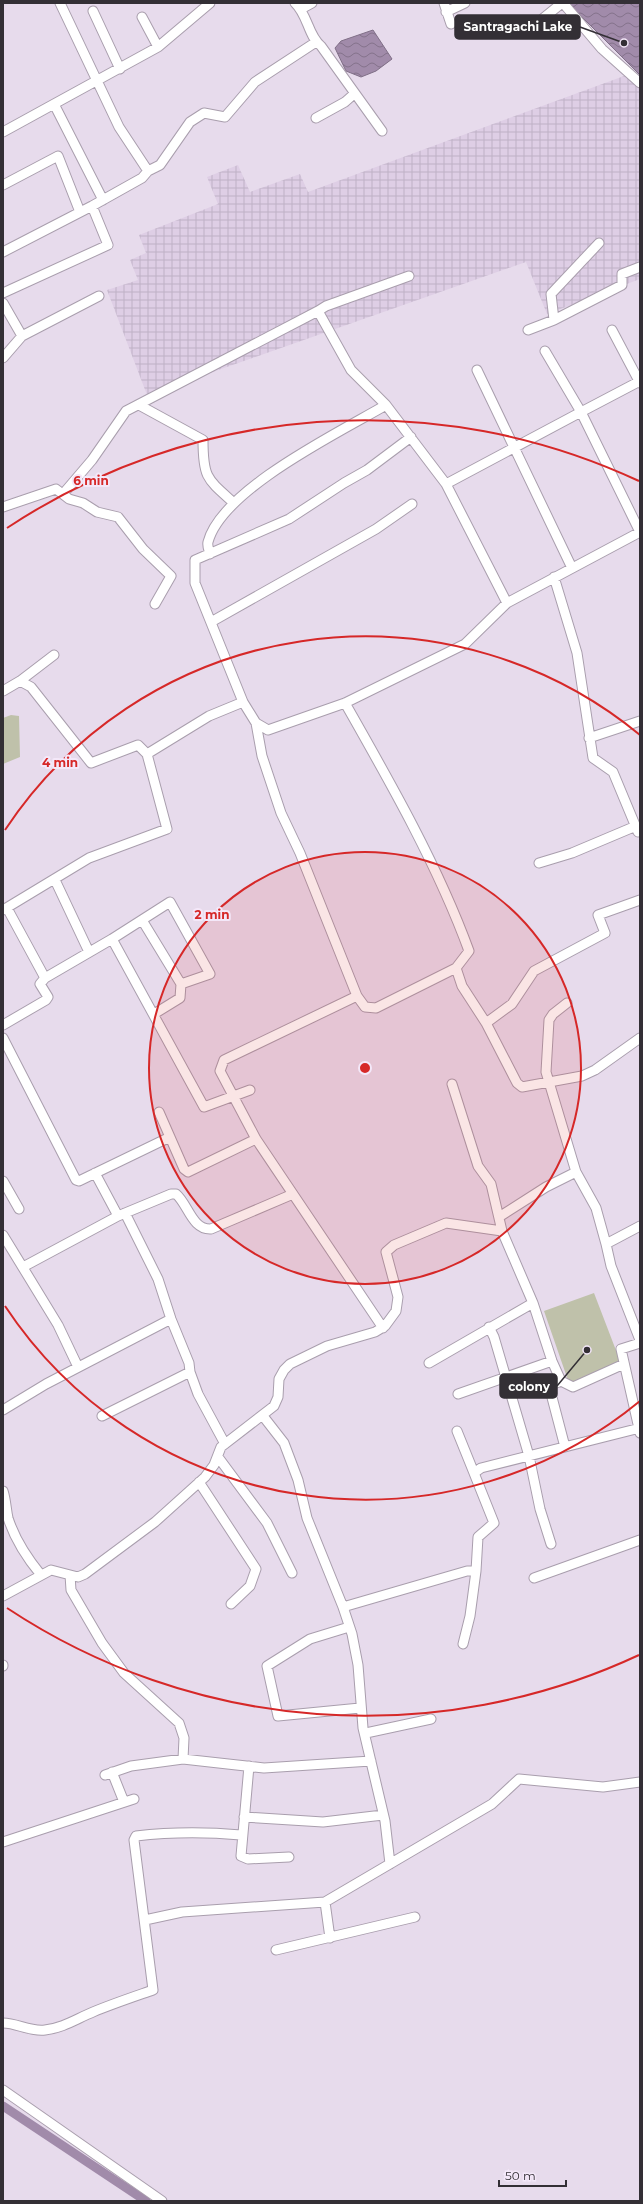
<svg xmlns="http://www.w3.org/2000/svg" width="643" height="2204" viewBox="0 0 643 2204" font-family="Montserrat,sans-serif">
<defs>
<pattern id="industrial-grid" width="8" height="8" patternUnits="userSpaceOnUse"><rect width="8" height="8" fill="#decee5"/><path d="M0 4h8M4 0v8" fill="none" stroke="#bfb1c5"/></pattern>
<pattern id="water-waves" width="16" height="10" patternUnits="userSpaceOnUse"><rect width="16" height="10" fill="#a18baa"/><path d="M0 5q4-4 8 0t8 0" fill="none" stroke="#84728b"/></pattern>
</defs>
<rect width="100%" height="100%" fill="#e7dbec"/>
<!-- industrial -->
<path fill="url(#industrial-grid)" d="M635,72l5,6v201l-93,35 -21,-52 -379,133 -40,-105 31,-10 -8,-20 16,-7 -7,-18 79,-31 -11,-27 31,-12 12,27 50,-18 8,18z"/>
<!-- park -->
<path fill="#bfc1aa" d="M11,715l8,1 1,41 -17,7v-46z
M594,1293l28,73 -51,23 -27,-78z"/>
<!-- water -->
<path fill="url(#water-waves)" stroke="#806f87" d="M568,3h72v72z
M373,30l19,29 -16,12 -15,6 -15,-6 -11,-23 6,-7z"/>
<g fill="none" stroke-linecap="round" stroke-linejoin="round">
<!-- canal -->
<path stroke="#a18baa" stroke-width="9" d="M3,2106l143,95"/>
<!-- minor casing -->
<g stroke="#a99ead" stroke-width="11">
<path id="minor" d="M60,3l59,124 29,44
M295,3c13,12 13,33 26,43l61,85
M444,3l7,21
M563,3l39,46 38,34
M301,9l11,-6
M93,11l27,58
M446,12l19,-9
M142,17l16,30
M520,33l21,-13 21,-17
M316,118l29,-16 9,-8
M3,132l51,-28
M3,185l55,-29 22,56
M103,200l-49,-96 104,-57 52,-44
M599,243l-48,51 3,26 68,-35v-11l18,-7
M3,252l89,-46 50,-28 6,-7 12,-6 30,-43 14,-9 21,4 30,-35 61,-40
M409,276l-83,30 -8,5 33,59 35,35 60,79
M3,293l105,-48 -16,-39
M3,303l19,33
M528,330l26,-10
M612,330l28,53
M3,358l19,-22 77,-40
M477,370l95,198
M139,405l64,35c0,38 4,39 31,63
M63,494l29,-34 34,-49 192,-100
M3,507l53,-18 13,10 14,4 14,9 21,5 25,32 28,27 -16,28
M210,554c-1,-4 -3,-8 -2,-12 14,-53 132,-110 178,-137
M554,577l23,76 16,105 20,14 25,60 2,-1
M507,603l-61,-119 135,-72 -36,-61
M211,622l165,-93 36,-25
M20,681l34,-26
M3,691l17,-10 11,6 60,76 47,-18 9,9 62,-38 34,-14 13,21 12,7 77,-27 120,-59 42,-41 133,-71 -59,-120 59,-31
M243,702l-48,-119v-23l94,-41 55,-36 23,-13 44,-33
M256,723l6,33 19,57 19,40 57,143 8,11 11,1 80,-40 13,-17c-31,-85 -79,-169 -124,-248
M589,738l51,-17
M539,863l33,-10 64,-27
M55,880l34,72
M7,908l38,70 67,-39 92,168 46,-17
M3,910l86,-52 78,-29 -20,-75
M142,920l39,64
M112,939l58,-37 40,72 -29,10 -1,14 -26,16
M456,968l6,18 24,37 31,60 5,4 60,-11 13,-6 45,-32
M357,996l-133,64 -4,11 36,68 127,189
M567,1003l-14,11 -4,6 -3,52 30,100 20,36 10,36 34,-18
M486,1023l26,-19 22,-33 71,-38 -7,-18 42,-15
M3,1025l43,-25 2,-3 -8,-13 5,-6
M3,1038l73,142 3,1 91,-44
M452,1084l26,82 13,18 11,47 31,72 19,58 9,20 12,6 51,-23
M159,1112l25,57 4,3 68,-33
M95,1173l23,43
M3,1181l16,28
M125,1213l33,66 13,40 18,44 1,9 8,22 27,50
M499,1217l47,-30 30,-15
M3,1235l55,90 20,42
M606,1244l5,22 29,74
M23,1267l95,-51 53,-22h5c12,10 16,36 35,35l82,-35
M489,1327l5,10 35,119 11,53 11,35
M640,1343l-19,6 19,84
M429,1363l104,-60
M561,1381l-12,5 16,61
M458,1394l94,-33
M3,1410l43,-26 125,-65
M102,1416l88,-44
M263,1416l21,27 14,37 9,38 36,89 9,27 6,31 5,63 22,93 5,43
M457,1431l17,42
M218,1457l49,66 25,50
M199,1482l57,87 -6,17 -19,18
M3,1491c3,9 3,18 5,27 7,22 19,40 33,57
M476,1571l2,-34 16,-14 -20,-50 7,-5 159,-40
M70,1575l1,15 31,53 22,30 55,50 5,15 -1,21
M534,1578l106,-38
M3,1596l48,-26 27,7 7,-3 70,-52 50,-45 9,-12 7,-18 53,-41 4,-9 1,-18 5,-9 6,-6 37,-18 48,-14 10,-6 11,-15 2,-14 -12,-45 8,-7 52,-22 56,8
M343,1607l124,-36h9l-6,45 -7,28
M349,1627l-39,12 -43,27 11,50 82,-8
M3,1665v1
M366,1733l65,-14
M249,1766l-8,90 7,3 41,-2
M112,1772l12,30
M105,1775l26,-9 52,-7 81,9 107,-7
M244,1817l79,5 60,-7
M3,1842l131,-43
M325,1902l5,36
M145,1920l37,-8 143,-10 167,-98 27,-25 84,8 37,-5
M276,1950l139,-33
M3,2023c14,0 27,9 42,7 18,-2 31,-11 48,-18 19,-8 40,-15 60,-22l-19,-150 2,-4c35,-4 70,-4 105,-1
M3,2090l159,111"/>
</g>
<!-- minor -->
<use href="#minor" stroke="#fff" stroke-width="9"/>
</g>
<!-- distance rings -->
<circle cx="365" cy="1068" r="216" fill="#d62828" fill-opacity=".12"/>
<g fill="none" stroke="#d62828" stroke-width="2">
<circle cx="365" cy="1068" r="216"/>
<path d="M640 1401A432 432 0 0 1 5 1306M5 830A432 432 0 0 1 640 735"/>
<path d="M639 1655A648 648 0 0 1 7 1608M7 528A648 648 0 0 1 639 481"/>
</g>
<circle cx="365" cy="1068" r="6" fill="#d62828" stroke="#f4e8f9" stroke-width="2"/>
<g font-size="12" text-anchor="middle" font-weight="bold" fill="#d62828" stroke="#f4e8f9" stroke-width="4" stroke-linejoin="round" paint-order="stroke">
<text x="91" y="485">6 min</text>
<text x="60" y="767">4 min</text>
<text x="212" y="919">2 min</text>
</g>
<!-- callouts -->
<path fill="none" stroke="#332f35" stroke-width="1.5" d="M624 43L580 27M587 1350L557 1386"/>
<g fill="#332f35" stroke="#f4e8f9" stroke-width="1.5">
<circle cx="624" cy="43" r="4"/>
<circle cx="587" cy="1350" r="4"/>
</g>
<g fill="#332f35" stroke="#332f35" stroke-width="1.5">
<rect x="455" y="15" width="125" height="24" rx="4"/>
<rect x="500" y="1374" width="57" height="24" rx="4"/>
</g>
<g font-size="12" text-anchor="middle" font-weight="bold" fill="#fff">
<text x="518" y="31">Santragachi Lake</text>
<text x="529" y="1391">colony</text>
</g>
<!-- border -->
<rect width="643" height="2204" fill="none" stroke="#332f35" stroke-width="8"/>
<!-- scale -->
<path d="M499 2180v6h67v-6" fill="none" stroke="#332f35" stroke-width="2"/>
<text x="505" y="2180" font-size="12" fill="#332f35" stroke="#f4e8f9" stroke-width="3" paint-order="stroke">50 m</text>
</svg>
